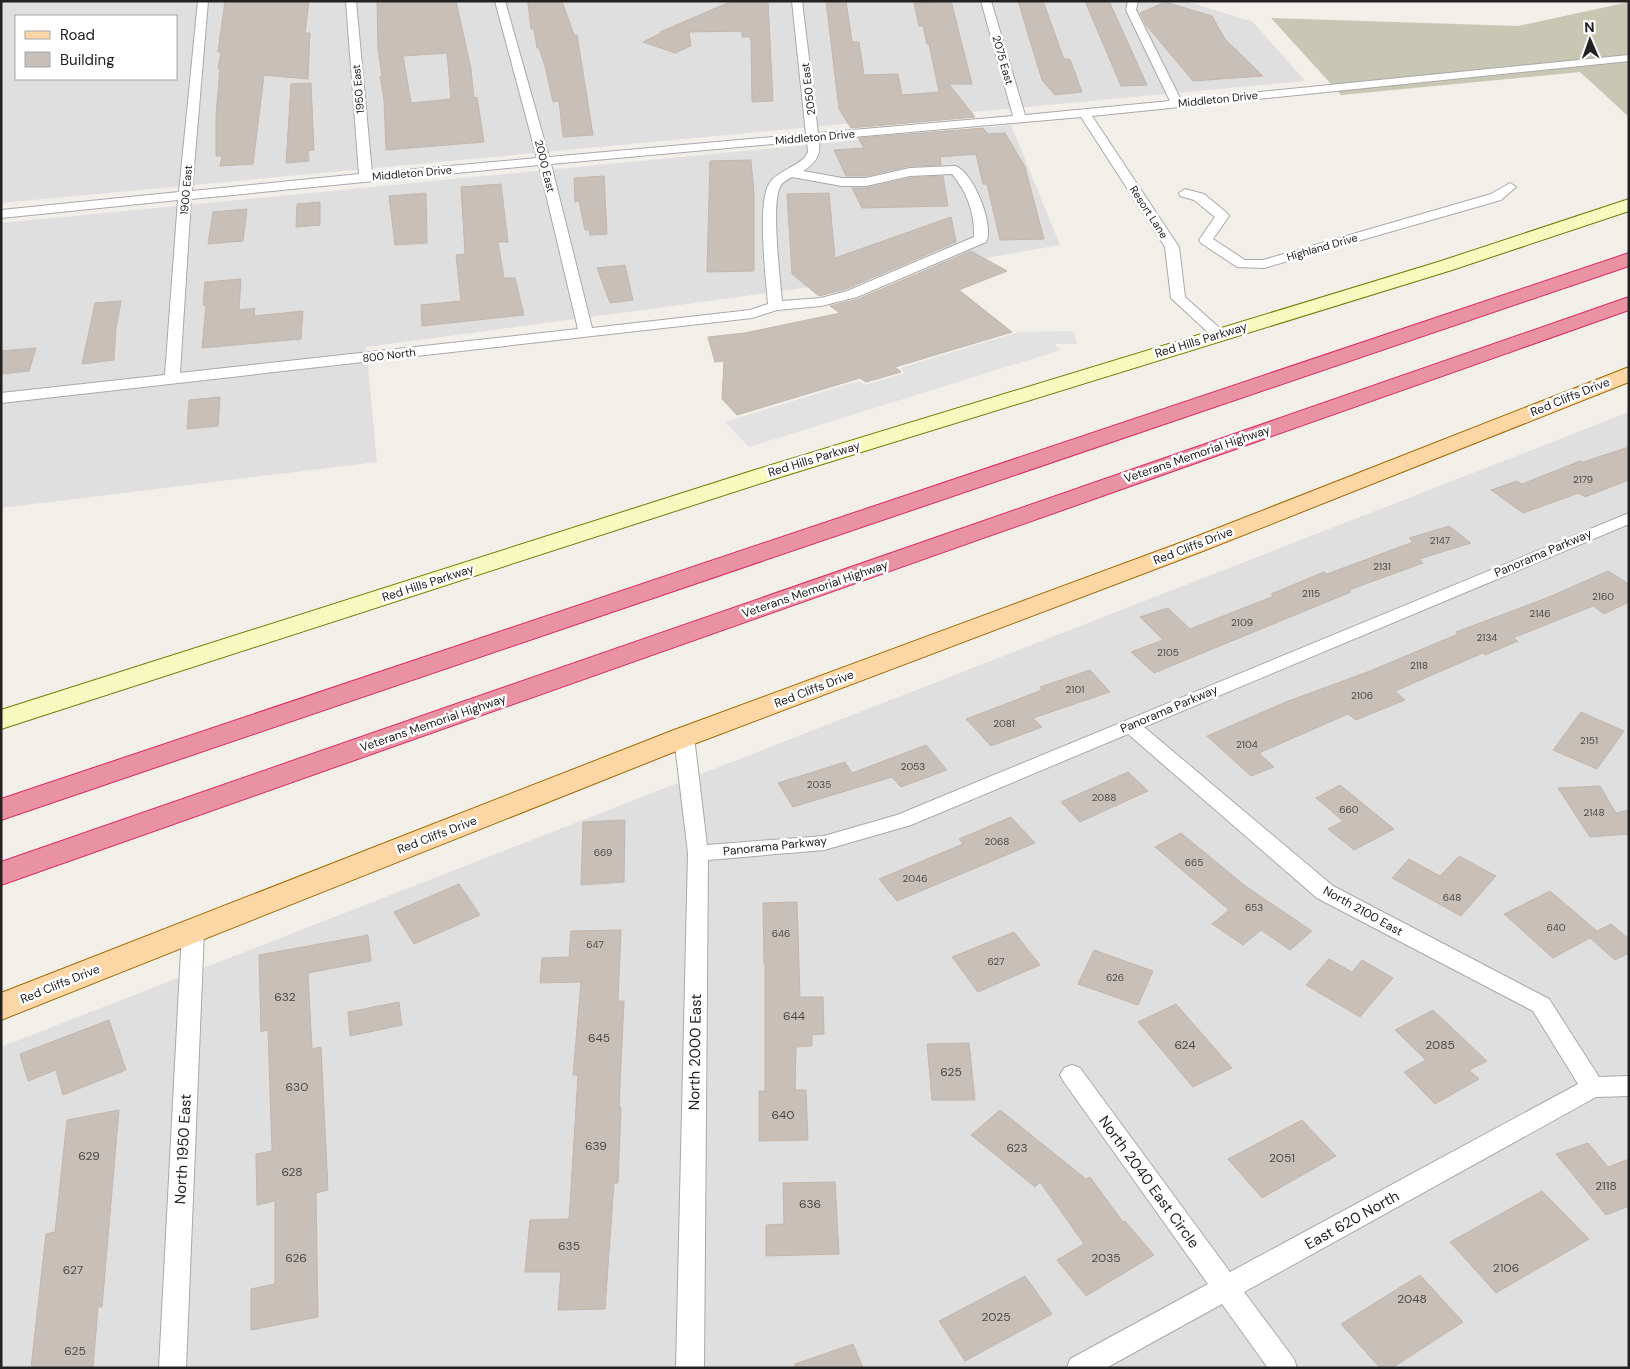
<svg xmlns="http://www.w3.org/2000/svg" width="1630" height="1369" viewBox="0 0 1630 1369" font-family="'DM Sans',sans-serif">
<rect width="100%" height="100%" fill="#f2efe9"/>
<!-- residential -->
<path fill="#e0dfdf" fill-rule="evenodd" d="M1,1h1185l67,21 52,59 -1304,122zM16,16h160v63h-160z
M1011,125l49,120 -210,37 -484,65 11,115 -376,46v-285z
M1629,412v956h-1628v-321z"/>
<!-- construction -->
<path fill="#c7c7b4" d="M1629,2v115l-49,-45 -239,23 -70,-77 247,8z"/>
<!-- parking -->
<path fill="#e2e2e2" d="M1074,331l3,13h-23l7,6 -312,97 -24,-25 133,-41 7,4 40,-12 -5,-5 119,-36z"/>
<!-- building -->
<path fill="#c7bfb8" stroke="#c4b6ab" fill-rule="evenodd" d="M225,1h84l-4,32h5l-2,46 -44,-4 -11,89 -33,2 2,-10h-6v-40l4,-48 -2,1 3,-17h-3z
M377,1h79l15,68 3,29 3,-1 7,45 -98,8 -2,-50 -4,-24h2l-4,-27zM447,53l4,46 -40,4 -8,-47z
M529,1h33l12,34h3l16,100 -30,2 -4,-36 -6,1 -8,-36 -6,-18h-2l-3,-19h-3l-3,-26z
M732,1h36l5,100 -21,1 -1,-61 -1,-4h-8v-6l-53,1 2,14 -16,7 -32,-11 20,-10h-3z
M826,1h20l6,41h7l5,33 34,-1 4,21 37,-3 -10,-48h-2l-4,-18h-4l-5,-23 37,-2 21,83h-23l26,33 -124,11 -12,-19z
M1018,1h25l21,58h6l12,33 -27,3 -13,-15z
M1085,1h24l38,84 -26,1z
M1165,2l47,14 13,23 38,37 -70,5 -47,-56 -6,-12z
M311,83l3,67 -6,1 1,10 -23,2 5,-79z
M983,128l5,6 17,-1 20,34 19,72 -44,1 -13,-56h-4l-7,-30 -36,3 1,8 -31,1 -44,10h-20l-12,-26 30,-2 -6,-10z
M751,160l3,34v77l-47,1 3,-111z
M604,176l3,58 -17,1 -1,-5h-4l-6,-29 -4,1 -1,-24z
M943,176l5,30 -86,2 -10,-20h14l44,-10z
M501,184l7,58h-10l6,36h11l9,37 -102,11 -1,-21 40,-4 -5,-46 9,-1 -4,-67z
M426,193l1,50 -32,2 -6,-49z
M829,193l6,65 116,-41 5,24h-3l3,1 -110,47 -27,7 -27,-22 -5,-80z
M320,202v23l-24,2 1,-23z
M247,209l-4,32 -35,3 5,-32z
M971,251l36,20 -48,19 53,42 -117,35 6,5 -35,10 -6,-4 -123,37 -15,-16 2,-38 -9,1 -7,-25 37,-4 95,-20 -10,-7 28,-7z
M625,265l8,35 -23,3 -13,-35z
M241,279l-2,31 16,-2 -1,8 49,-5 -2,28 -99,9 4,-43h-3l2,-23z
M121,301l-5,27 -2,32 -32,4 13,-61z
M36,348l-7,23 -28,3v-23z
M220,397l-2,29 -31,3 2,-29z
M1629,447v33l-44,17 -6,-4 -56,20 -32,-23 26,-9 5,3 58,-23 3,1z
M1449,526l22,17 -52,16 4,4 -74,27 2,2 -197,81 -23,-21 32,-12 -23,-23 28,-9 22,21 84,-33 -3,-2 53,-22 3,2 86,-32 -4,-4z
M1608,571l21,13v18l-25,12 -11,-8 -80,32 5,3 -33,14 -2,-2 -88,38 10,9 -49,20 -8,-6 -89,39 15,14 -23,9 -44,-40 79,-34 84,-31 88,-37 -2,-2 93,-35z
M1090,670l20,22 -77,26 9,9 -51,19 -25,-27 76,-29 -2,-3z
M1581,712l43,19 -27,38 -44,-19z
M926,745l21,25 -46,17 -9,-10 -99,30 -15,-24 67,-21 7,11z
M1128,772l20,19 -68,31 -19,-20z
M1340,785l54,44 -40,21 -26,-21 15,-8 -27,-23z
M1600,786l16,27 13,-3v24l-39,3 -32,-49z
M1011,817l24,26 -138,58 -18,-22 84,-35 -4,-5z
M625,820l-1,62 -43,3 2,-63z
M1181,833l63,52 68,46 -22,19 -29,-20 -18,15 -31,-21 17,-14 -74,-63z
M1459,856l37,20 -35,40 -69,-38 17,-19 31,17z
M459,884l21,31 -66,29 -20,-32z
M1550,891l47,40 14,-7 18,15v14l-14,7 -25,-22 -37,20 -49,-44z
M797,902l3,95h23l1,37 -12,1v11l-16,1 -1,43h11l2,50 -49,1v-50h6v-127h-1l-1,-61z
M621,930l-3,71h6l-5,106h2l-3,76h-4l-9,126 -47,1 3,-38h-36l5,-52 39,-1 9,-144h-5l8,-93 -41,1 2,-25 27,-1 2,-26z
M1014,932l26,33 -62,27 -26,-35z
M368,935l3,26 -63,12 4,76 9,-2 7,143 -12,3 2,124 -67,13v-41l24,-5v-83l-18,4 -1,-51 16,-3 -4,-121 -7,2 -2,-77z
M1094,950l59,21 -15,34 -60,-21z
M1329,959l23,13 10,-12 31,18 -33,39 -54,-32z
M399,1002l3,23 -52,11 -2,-24z
M1176,1004l56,64 -39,19 -55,-65z
M1433,1010l54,51 -18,9 10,9 -44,25 -31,-32 22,-12 -31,-30z
M109,1020l17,50 -63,25 -7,-25 -28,11 -8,-27z
M969,1043l6,57h-43l-5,-56z
M119,1110l-17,197h-4l-5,61h-62l15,-134 9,-2 12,-112z
M1000,1110l86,69 4,-2 33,45 2,-1 29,34 -68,41 -29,-36 27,-16 -44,-62 -5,5 -64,-52z
M1302,1120l34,36 -74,42 -34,-39z
M1588,1143l20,24 21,-8v47l-23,9 -50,-61z
M835,1182l4,72 -73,2v-31l18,-1 -1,-41z
M1542,1191l47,48 -93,54 -46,-51z
M1420,1275l43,47 -71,46h-12l-39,-44z
M1025,1276l27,38 -87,47 -26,-40z
M853,1344l10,24h-68v-4z"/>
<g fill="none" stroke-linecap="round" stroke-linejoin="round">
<!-- street casing -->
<g stroke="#a9a9a9" stroke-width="2">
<path id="street" d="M198,1h10l-16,190 167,-17 -13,-173h10l16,172 165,-15 -42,-157h10l44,156 257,-23 -14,-133h10l16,132 195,-17 -32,-115h10l34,114 145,-14 -44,-91 2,-9h10l-2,9 45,90 448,-45v6l-537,55 87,131 6,50 39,35 2,3 -2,3h-10l-43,-40 -6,-51 -84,-130 -262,23c2,15 -3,23 -16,31l39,7h24l44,-10 45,-2c18,5 40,60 31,76l-129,55 -36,9 -44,4 -25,8 -751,85v-10l164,-18 13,-175 -177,18v-8l178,-18zM807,141l1,11 -3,5c-10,11 -28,14 -36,27 -12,20 -3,95 -1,120l-18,6 -158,18 -41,-164zM539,165l39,164 -398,44 11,-174zM952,174c15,18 23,39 22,63l-127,54 -26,7 -39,3c-2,-23 -11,-97 -2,-114 2,-5 8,-8 12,-10l50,9h24l44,-10z
M1510,183l6,4 -15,13 -237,68 -27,-1 -36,-24 -2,-3 16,-23 -21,-17 -14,-4 -1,-3 6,-4 19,5 23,19 2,3 -16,23 32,21h18l228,-66z
M1629,513v11l-485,203 189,159 216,113 50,78 30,-1v20l-33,1 -352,195 50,67 3,9h-29l-46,-64 -116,64h-39l3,-9 138,-75 -144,-202 -4,-7 4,-7 8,-3 8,3 150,204 348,-188 -45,-73 -216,-113 -189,-164 -217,91 -87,25 -116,10 -4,508h-28l12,-515 -14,-116 3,-5 7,-2 7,2 3,5 13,108 117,-9 73,-21z
M193,923l8,2 3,6 -18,437h-27l23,-437 3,-6z"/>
</g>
<!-- secondary casing -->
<g stroke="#707d05" stroke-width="2">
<path id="secondary" d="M1629,199v12l-177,59 -678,209 -773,250v-19l757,-241 680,-207z"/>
</g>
<!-- primary casing -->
<g stroke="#a06b00" stroke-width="2">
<path id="primary" d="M1629,367v15l-426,169 -509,193 -693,276v-27l673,-263 511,-189z"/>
</g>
<!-- highway casing -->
<g stroke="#dc2a67" stroke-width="2">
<path id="highway" d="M1629,253v13l-1628,554v-21z
M1629,297v13l-1628,575v-23z"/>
</g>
<!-- street -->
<use href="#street" fill="#fff" fill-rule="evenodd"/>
<!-- secondary -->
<use href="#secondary" fill="#f7fabf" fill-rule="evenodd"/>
<!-- primary -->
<use href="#primary" fill="#fcd6a4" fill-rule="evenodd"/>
<!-- highway -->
<use href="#highway" fill="#e892a2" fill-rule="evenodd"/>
</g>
<g text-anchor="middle" stroke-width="5" stroke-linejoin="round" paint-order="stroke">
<!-- number labels -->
<g font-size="10" fill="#4b4948">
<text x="1583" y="483">2179</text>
<text x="1440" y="544">2147</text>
<text x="1382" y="570">2131</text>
<text x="1311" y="597">2115</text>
<text x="1603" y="600">2160</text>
<text x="1540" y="617">2146</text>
<text x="1242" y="626">2109</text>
<text x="1487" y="641">2134</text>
<text x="1168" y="656">2105</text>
<text x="1419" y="669">2118</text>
<text x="1075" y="693">2101</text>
<text x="1362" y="699">2106</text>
<text x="1004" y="727">2081</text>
<text x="1589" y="744">2151</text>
<text x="1247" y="748">2104</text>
<text x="913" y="770">2053</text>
<text x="819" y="788">2035</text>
<text x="1104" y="801">2088</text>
<text x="1349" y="813">660</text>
<text x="1594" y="816">2148</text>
<text x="997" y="845">2068</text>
<text x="603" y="856">669</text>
<text x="1194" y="866">665</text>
<text x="915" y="882">2046</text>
<text x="1452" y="901">648</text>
<text x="1254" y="911">653</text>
<text x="1556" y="931">640</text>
<text x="781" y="937">646</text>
<text x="595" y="948">647</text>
<text x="996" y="965">627</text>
<text x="1115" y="981">626</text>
</g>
<!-- far-street labels -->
<g font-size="11" fill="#222" stroke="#fff">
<text transform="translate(1003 60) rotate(74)" y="4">2075 East</text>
<text transform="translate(358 89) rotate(-95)" y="4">1950 East</text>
<text transform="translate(808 89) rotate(-97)" y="4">2050 East</text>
<text transform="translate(1218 99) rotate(-6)" y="4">Middleton Drive</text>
<text transform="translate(815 137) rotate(-5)" y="4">Middleton Drive</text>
<text transform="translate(545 166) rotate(76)" y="4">2000 East</text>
<text transform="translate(412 173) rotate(-5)" y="4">Middleton Drive</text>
<text transform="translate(186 190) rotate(-85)" y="4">1900 East</text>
<text transform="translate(1149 212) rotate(57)" y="4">Resort Lane</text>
<text transform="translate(1322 247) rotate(-16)" y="4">Highland Drive</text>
<text transform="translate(389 355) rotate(-7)" y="4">800 North</text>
</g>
<!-- street labels -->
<g font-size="12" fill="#222" stroke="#fff">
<text transform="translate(1201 340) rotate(-17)" y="4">Red Hills Parkway</text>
<text transform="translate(1570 397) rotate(-22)" y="4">Red Cliffs Drive</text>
<text transform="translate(1197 454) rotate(-19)" y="4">Veterans Memorial Highway</text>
<text transform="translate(814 459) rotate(-17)" y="4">Red Hills Parkway</text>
<text transform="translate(1193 546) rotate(-21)" y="4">Red Cliffs Drive</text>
<text transform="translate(1543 553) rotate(-23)" y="4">Panorama Parkway</text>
<text transform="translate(428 583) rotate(-18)" y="4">Red Hills Parkway</text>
<text transform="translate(815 589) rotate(-19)" y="4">Veterans Memorial Highway</text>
<text transform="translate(814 689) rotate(-21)" y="4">Red Cliffs Drive</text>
<text transform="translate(1169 709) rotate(-23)" y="4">Panorama Parkway</text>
<text transform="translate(433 723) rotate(-19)" y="4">Veterans Memorial Highway</text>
<text transform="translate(437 835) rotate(-21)" y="4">Red Cliffs Drive</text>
<text transform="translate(775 846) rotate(-6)" y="4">Panorama Parkway</text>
<text transform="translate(1363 911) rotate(29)" y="4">North 2100 East</text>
<text transform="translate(60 984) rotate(-22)" y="4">Red Cliffs Drive</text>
</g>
<!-- near-number labels -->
<g font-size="12" fill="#4b4948">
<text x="285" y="1001">632</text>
<text x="794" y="1020">644</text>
<text x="599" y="1042">645</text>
<text x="1185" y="1049">624</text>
<text x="1440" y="1049">2085</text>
<text x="951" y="1076">625</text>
<text x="297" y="1091">630</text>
<text x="783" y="1119">640</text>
<text x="596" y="1150">639</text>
<text x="1017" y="1152">623</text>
<text x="89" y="1160">629</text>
<text x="1282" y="1162">2051</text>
<text x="292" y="1176">628</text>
<text x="1606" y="1190">2118</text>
<text x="810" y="1208">636</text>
<text x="569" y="1250">635</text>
<text x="296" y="1262">626</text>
<text x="1106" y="1262">2035</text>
<text x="1506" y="1272">2106</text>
<text x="73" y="1274">627</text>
<text x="1412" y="1303">2048</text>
<text x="996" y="1321">2025</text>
<text x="75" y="1355">625</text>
</g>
<!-- near-street labels -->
<g font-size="15" fill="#222" stroke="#fff">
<text transform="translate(695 1052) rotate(-89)" y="5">North 2000 East</text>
<text transform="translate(183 1149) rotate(-87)" y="5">North 1950 East</text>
<text transform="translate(1149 1182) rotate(54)" y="5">North 2040 East Circle</text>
<text transform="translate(1352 1220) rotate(-29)" y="5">East 620 North</text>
</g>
</g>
<!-- border -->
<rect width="1630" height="1369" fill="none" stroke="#222222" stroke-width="5"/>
<!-- legend -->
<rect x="15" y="15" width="162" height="65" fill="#ffffff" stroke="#a7a7a7"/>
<rect x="25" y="31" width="25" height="8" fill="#fcd6a4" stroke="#a7a7a7"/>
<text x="60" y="40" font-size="15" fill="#222222">Road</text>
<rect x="25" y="52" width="25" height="15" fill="#c7bfb8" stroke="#a7a7a7"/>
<text x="60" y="65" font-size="15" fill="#222222">Building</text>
<!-- north arrow -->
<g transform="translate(1590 40) rotate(358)" stroke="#ffffff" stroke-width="4" paint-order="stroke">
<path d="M0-4L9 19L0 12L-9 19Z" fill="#222222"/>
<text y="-8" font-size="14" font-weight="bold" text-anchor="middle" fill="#222222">N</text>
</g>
</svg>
